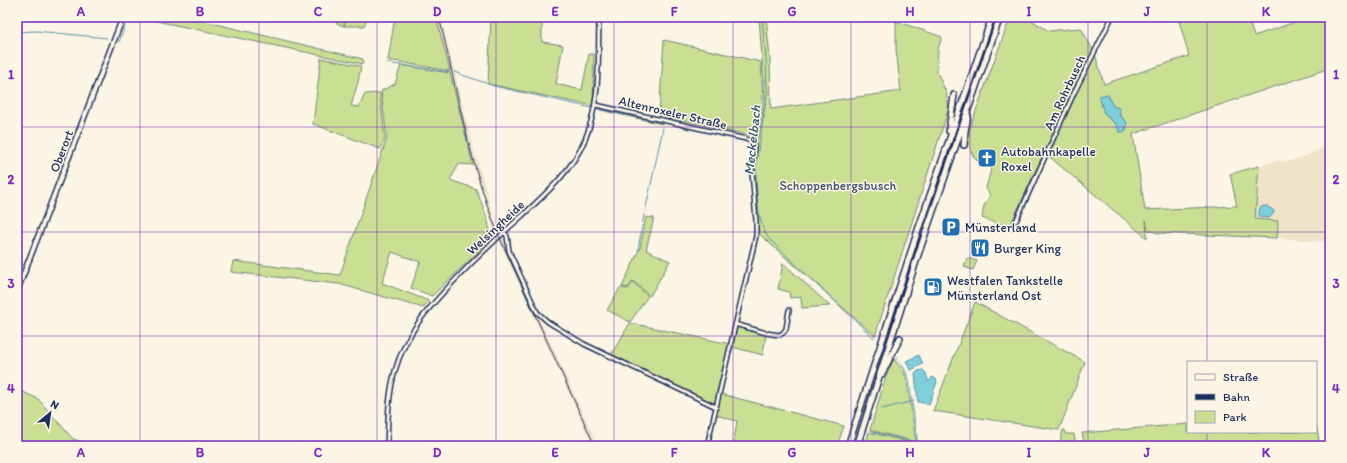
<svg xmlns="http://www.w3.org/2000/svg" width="1347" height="463" viewBox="0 0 1347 463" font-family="Itim,sans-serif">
<rect width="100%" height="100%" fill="#fcf5e5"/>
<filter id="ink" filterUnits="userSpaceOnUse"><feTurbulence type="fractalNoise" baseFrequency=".025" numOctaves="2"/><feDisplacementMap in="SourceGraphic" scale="8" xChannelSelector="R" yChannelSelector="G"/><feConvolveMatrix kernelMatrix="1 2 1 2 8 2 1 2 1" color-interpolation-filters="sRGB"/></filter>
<g filter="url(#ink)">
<!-- built -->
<path fill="#eee2c8" d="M436,17h5l32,130 24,80 4,3 -1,2 2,5 96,209h-5l-100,-219 -20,-62z
M1330,144v98l-53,-4 1,-17 -23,-2 4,-53 18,-5h12l17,-5z"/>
<!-- green -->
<path fill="#cadf94" stroke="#728779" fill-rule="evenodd" d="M137,17h58l4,2v1l164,39v5z
M338,17h29l-3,9h-20l1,-4 -2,4 -7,-3z
M395,17h41l14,54 -62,-11z
M491,17h51v25l21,3 -7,39 26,6 7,-36h5l-1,52 -105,-22z
M759,17h7l4,41 1,51 130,-18 -5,-41v-29l46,16 -4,12 -1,23 9,20 3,16 -74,228 -116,-102 -5,-63 2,-23 6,-30 3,-1 -3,-1 3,-15z
M1016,17h10l23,14 32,-3 14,26 9,30 85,-28 -11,-39h69l7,19 56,-19h20v51l-197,66 12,76 92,-4 -7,-32 29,-8 -4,53 23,2 -1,17 -119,-5 -10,-3 -2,-10 1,18 -101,-84 -2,-1 -35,75 -27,-10 2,-12 6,-11 -4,-7 9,-34 -11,-4 -7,11c-8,-9 -9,-19 -8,-31l38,-104zM1099,96h10l1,6 3,4 3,1 3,6 8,13 -2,5 -5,1 -4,-8 -10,-8z
M664,40l97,22 2,39 -6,36 -98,-22z
M321,58l40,8 -3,16 -7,24 8,1 6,-13 15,-1 5,46 -5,10 -67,-25z
M401,65l49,8 23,92 -14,-1 -9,16 26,9c4,12 18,40 13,52l-57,55 -21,-8 9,-26 -28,-10 -10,31 47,18 -6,7 -84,-24 -108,-12 2,-11 107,14 47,-137 -6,-47 14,-7z
M600,108l62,13v3l-62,-14z
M646,217l8,1 -8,32 24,11 -20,35 -17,-15 -5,7 -6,-1 18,-39z
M967,258l10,3 -4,9 -9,-3z
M783,263l47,43 -28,2 -1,-11 -11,1 -1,-6 -11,-3z
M633,282l15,14 -18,26 -23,-12 13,-22 8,1z
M975,302l110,60 -26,68 -126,-19z
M630,323l100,21 -16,61 -103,-50z
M737,326l29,8 -3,21 -31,-8z
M894,359l10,13 3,9 9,61 -46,-12 17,-57z
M17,389l21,10 35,40 22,7h-78z
M721,394l123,32 -7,20h-104l4,-25 -21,-6z
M1188,424v8h128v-8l4,22h-235l-3,-13z
M1063,430h2l1,4h8l2,12h-17z
M869,432l47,12v2h-51z"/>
<!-- water -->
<path fill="#7fcfdb" stroke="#578fa9" d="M1107,94l6,12 6,2 1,3 -1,2 2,4 6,5 -2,9 -5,1 -4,-8 -12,-11 -5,-17z
M1264,206h3l7,5 -1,3 -4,4 -9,-1 -2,-1 2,-8z
M919,355l4,9 -12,6 -5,-9z
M923,370l3,3 2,8h2l2,-4 4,2 1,3 -8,22 -11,-2 -3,-28 3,-3z"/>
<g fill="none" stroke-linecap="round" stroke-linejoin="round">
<!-- stream -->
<path stroke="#578fa9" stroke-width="1" d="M175,17l21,3
M762,17l4,41 1,36 -11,70c0,21 0,62 15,77l103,97
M17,32l19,-1 71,7
M119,42l9,-25
M387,63l62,9
M454,72l40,14 98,22
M598,109l66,14
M645,212l18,-84
M638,250l6,-35
M897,358l7,10 5,12 9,66
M882,409l32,-8
M873,432l44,11"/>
<!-- minor casing -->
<g stroke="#1b2f5e" stroke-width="6">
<path id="minor" d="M596,105l150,34 6,3 2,5 -2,25 4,49v15l-49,210
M1016,221l58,-128 38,-76
M504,232l3,4 2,15 28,61 11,10 36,22 132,63
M735,324l31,9 13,2 4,-2 3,-4 3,-19
M387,446c1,-25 1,-51 8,-75 11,-39 34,-64 61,-92 21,-22 43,-43 66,-63 24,-23 48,-43 62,-74 17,-39 14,-83 15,-125"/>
</g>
<!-- secondary casing -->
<g stroke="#1b2f5e" stroke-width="7">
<path id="secondary" d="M17,291l106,-274"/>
</g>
<!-- motorway casing -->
<g stroke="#1b2f5e" stroke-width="8">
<path id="motorway" d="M949,131l5,-36
M964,145l1,-14 3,-15
M882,374l18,-36
M848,446l70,-216 74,-213
M857,446l61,-191 82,-238"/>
</g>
<!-- minor -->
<use href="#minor" stroke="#fcf5e5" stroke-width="3"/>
<!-- secondary -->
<use href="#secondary" stroke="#fcf5e5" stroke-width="4"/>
<!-- motorway -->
<use href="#motorway" stroke="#fcf5e5" stroke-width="5"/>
<!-- rail -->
<path stroke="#1b2f5e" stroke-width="1" d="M439,17c18,73 31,149 60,219l96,210"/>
</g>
</g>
<!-- grid -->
<path fill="none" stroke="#7b2cbf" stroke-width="1" stroke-opacity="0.55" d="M140,17v429M259,17v429M377,17v429M496,17v429M614,17v429M733,17v429M851,17v429M970,17v429M1088,17v429M1207,17v345M17,127h1313M17,232h1313M17,336h1313M1207,432v14"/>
<!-- icons -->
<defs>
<g id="church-square" transform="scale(1)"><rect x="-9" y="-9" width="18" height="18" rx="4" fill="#1f6fb2" stroke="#fcf5e5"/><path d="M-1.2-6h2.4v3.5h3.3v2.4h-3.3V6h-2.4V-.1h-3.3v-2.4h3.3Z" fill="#fff"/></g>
<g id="parking-square" transform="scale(1)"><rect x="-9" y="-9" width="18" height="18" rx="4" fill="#1f6fb2" stroke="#fcf5e5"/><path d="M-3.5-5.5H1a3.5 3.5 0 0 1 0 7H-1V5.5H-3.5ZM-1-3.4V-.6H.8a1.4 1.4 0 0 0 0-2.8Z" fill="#fff"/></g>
<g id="restaurant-square" transform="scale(1)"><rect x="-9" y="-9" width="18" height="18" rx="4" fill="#1f6fb2" stroke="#fcf5e5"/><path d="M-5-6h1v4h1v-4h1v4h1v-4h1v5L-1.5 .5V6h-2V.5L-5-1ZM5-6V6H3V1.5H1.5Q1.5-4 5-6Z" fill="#fff"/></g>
<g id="fuel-square" transform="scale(1)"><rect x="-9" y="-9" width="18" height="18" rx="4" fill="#1f6fb2" stroke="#fcf5e5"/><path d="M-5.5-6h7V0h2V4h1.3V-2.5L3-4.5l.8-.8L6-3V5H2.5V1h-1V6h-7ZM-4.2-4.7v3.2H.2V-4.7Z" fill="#fff"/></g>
</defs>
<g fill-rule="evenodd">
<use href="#church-square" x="987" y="158"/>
<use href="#parking-square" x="951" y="227"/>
<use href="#restaurant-square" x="980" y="248"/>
<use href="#fuel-square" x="933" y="287"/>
</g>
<g text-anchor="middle" stroke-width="3" stroke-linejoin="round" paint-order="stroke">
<!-- street labels -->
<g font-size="13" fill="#1b2f5e" stroke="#fcf5e5">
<text transform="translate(1064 92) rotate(-65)" y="5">Am Rohrbusch</text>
<text transform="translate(673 112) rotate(13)" y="5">Altenroxeler Straße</text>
<text transform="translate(61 151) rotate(-69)" y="5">Oberort</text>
<text transform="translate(495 227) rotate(-43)" y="5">Welsingheide</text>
</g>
<!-- poi labels -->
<g font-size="13" fill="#1b2f5e" stroke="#fcf5e5" text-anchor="start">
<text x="1001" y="156">Autobahnkapelle<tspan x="1001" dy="15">Roxel</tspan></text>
<text x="965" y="232">Münsterland</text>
<text x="994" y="253">Burger King</text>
<text x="947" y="285">Westfalen Tankstelle<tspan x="947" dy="15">Münsterland Ost</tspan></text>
</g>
<!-- park labels -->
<g font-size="13" fill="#3e5269" stroke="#fcf5e5">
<text x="838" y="190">Schoppenbergsbusch</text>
</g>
<!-- water labels -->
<g font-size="14" font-style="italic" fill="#34577d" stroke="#fcf5e5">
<text transform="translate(752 140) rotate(-84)" y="5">Meckelbach</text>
</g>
</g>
<!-- margin -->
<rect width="1347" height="463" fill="none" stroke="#fcf5e5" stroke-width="44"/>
<!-- legend -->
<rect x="1187" y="361" width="130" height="72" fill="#fcf5e5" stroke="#a2a6af"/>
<rect x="1195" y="374" width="20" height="6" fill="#fcf5e5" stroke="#a2a6af"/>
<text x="1223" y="381" font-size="12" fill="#1b2f5e">Straße</text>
<rect x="1195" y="394" width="20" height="6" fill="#1b2f5e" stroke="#a2a6af"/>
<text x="1223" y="401" font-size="12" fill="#1b2f5e">Bahn</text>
<rect x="1195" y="411" width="20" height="12" fill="#cadf94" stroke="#a2a6af"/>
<text x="1223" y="421" font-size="12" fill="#1b2f5e">Park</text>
<!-- north arrow -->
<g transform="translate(50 413) rotate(29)" stroke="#fcf5e5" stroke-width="3" paint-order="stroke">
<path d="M0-3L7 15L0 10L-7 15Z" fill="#1b2f5e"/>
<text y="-6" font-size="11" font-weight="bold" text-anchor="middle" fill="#1b2f5e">N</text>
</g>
<rect x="22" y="22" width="1303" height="419" fill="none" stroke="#7b2cbf" stroke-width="1.5"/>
<g font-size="13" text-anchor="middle" font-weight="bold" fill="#7b2cbf">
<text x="81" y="16">A</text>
<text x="200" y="16">B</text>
<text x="318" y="16">C</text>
<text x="437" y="16">D</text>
<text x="555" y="16">E</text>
<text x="674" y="16">F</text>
<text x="792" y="16">G</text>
<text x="910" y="16">H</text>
<text x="1029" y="16">I</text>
<text x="1147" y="16">J</text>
<text x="1266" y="16">K</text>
<text x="11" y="79">1</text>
<text x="1336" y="79">1</text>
<text x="11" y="184">2</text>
<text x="1336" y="184">2</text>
<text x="11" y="288">3</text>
<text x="1336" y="288">3</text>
<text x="11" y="393">4</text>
<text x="1336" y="393">4</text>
<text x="81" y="457">A</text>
<text x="200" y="457">B</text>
<text x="318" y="457">C</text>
<text x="437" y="457">D</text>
<text x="555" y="457">E</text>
<text x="674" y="457">F</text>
<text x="792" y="457">G</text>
<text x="910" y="457">H</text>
<text x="1029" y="457">I</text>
<text x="1147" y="457">J</text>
<text x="1266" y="457">K</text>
</g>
</svg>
